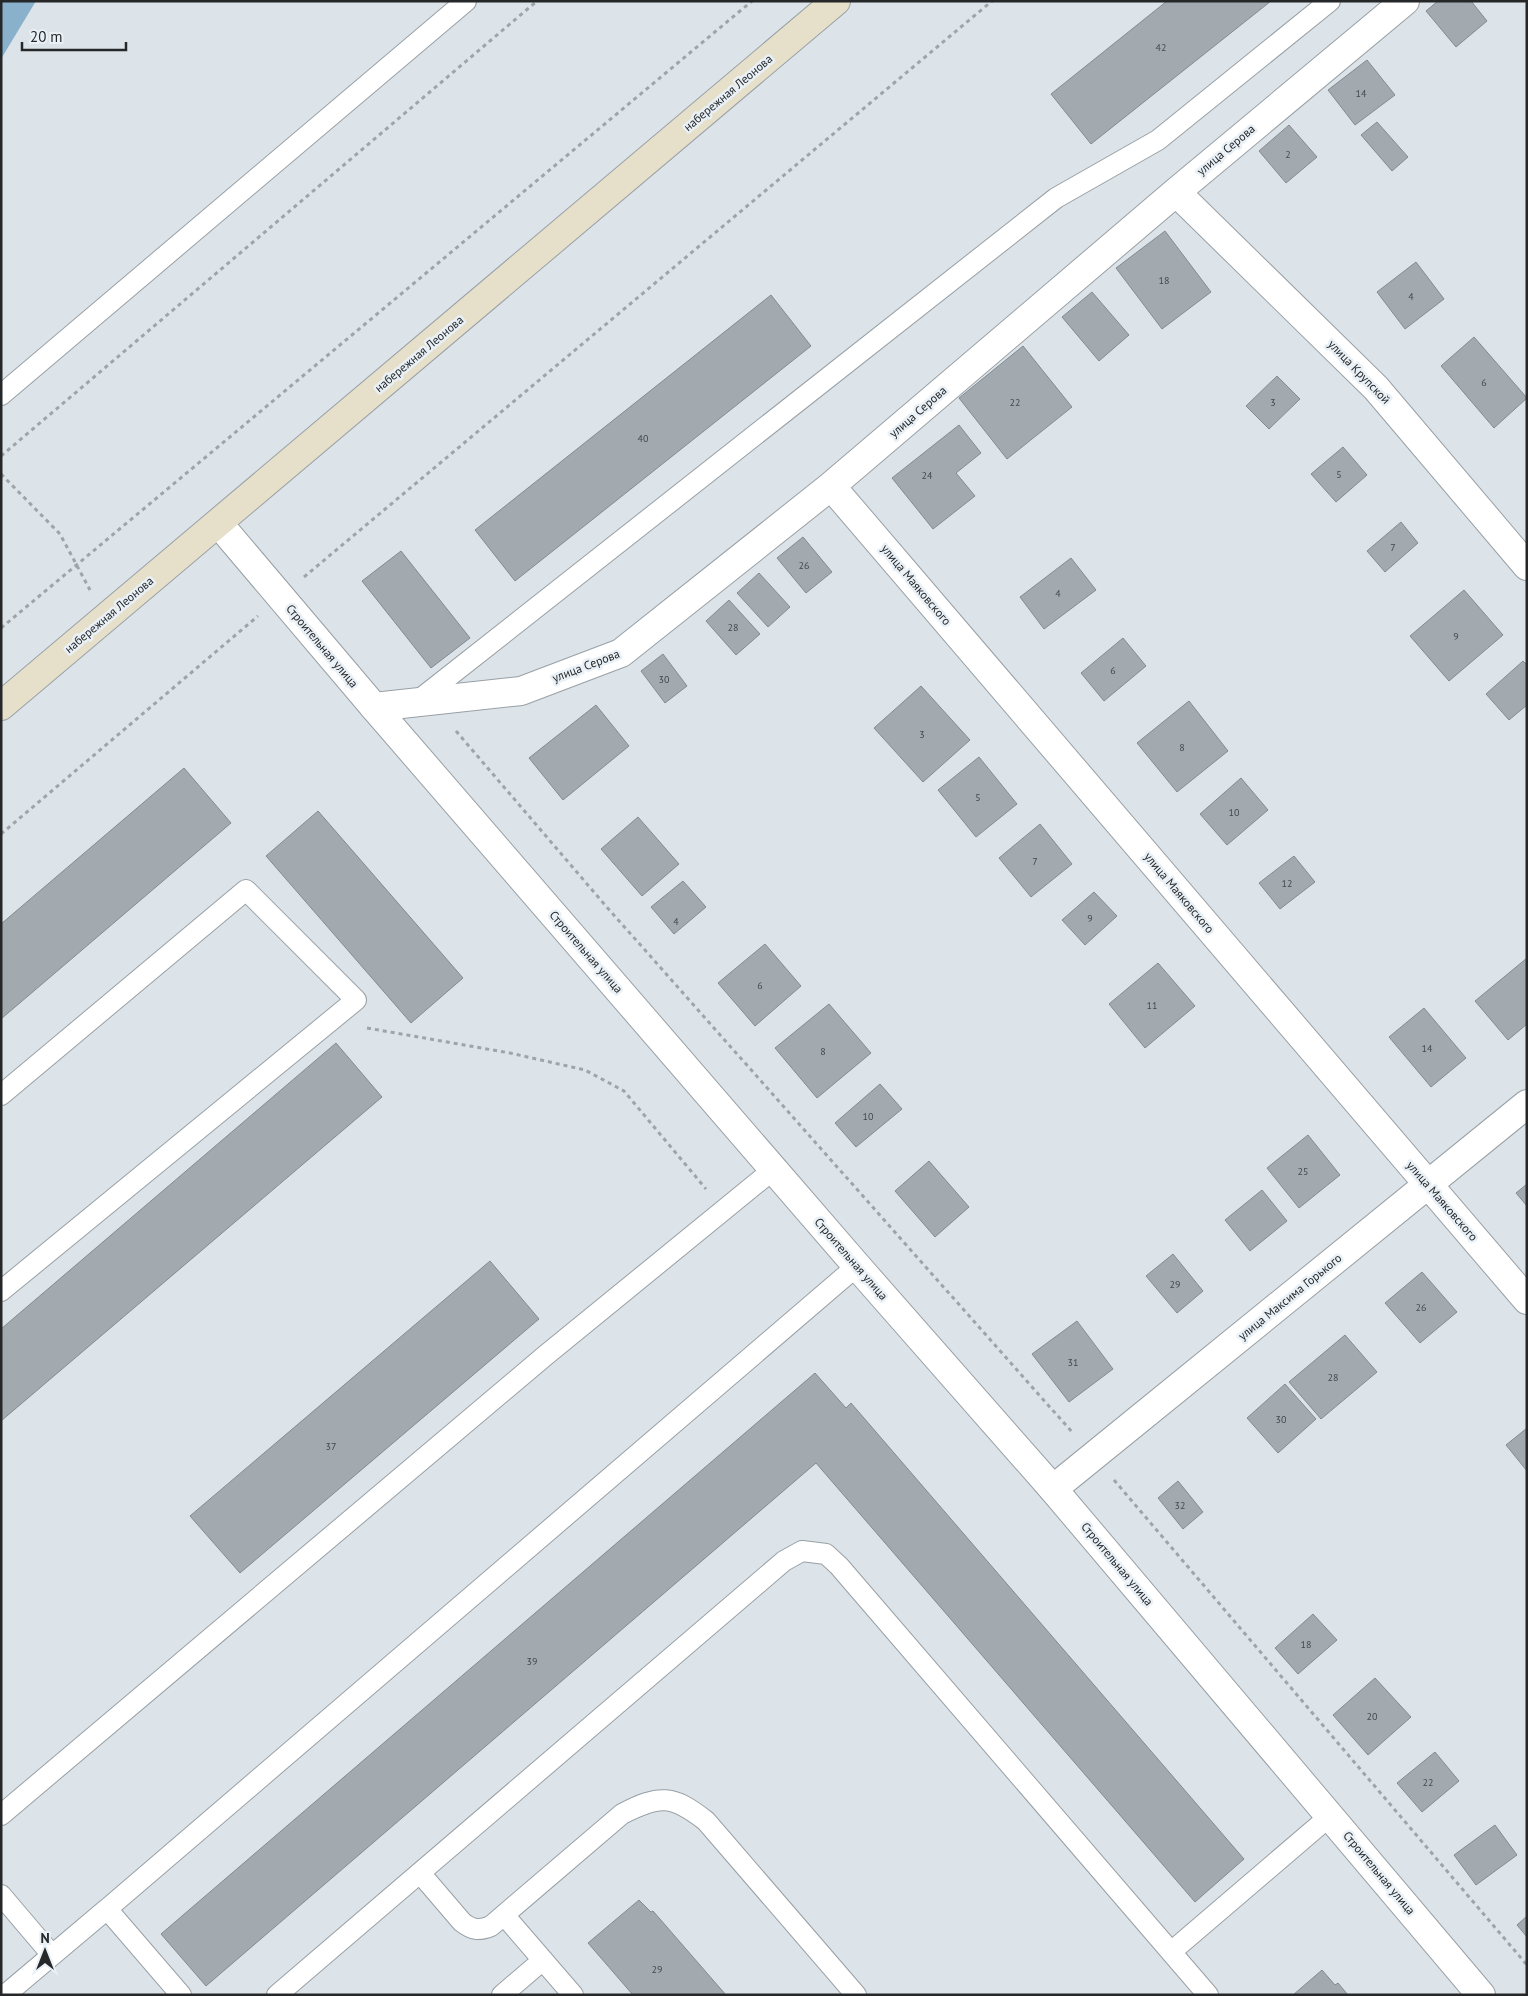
<svg xmlns="http://www.w3.org/2000/svg" width="1528" height="1996" viewBox="0 0 1528 1996" font-family="'PT Sans',sans-serif">
<rect width="100%" height="100%" fill="#dce4e9"/>
<!-- water -->
<path fill="#89b1cc" d="M1,1h35l-35,58z"/>
<!-- building -->
<path fill="#a3aaaf" stroke="#848b90" d="M1167,1h104l-180,143 -40,-50z
M1438,1h33l16,20 -31,26 -30,-36z
M1367,60l28,35 -40,30 -27,-35z
M1377,122l31,35 -16,14 -31,-36z
M1289,125l28,32 -31,26 -27,-32z
M1165,231l46,61 -49,37 -46,-61z
M1416,262l28,37 -39,30 -28,-37z
M1092,292l37,43 -30,26 -37,-44z
M771,295l40,51 -296,235 -40,-51z
M1474,337l53,61 -33,30 -53,-62z
M1023,346l49,61 -65,52 -48,-61z
M1277,376l23,23 -31,30 -23,-23z
M959,425l22,28 -25,20 19,23 -42,33 -41,-51z
M1343,447l24,28 -31,27 -25,-28z
M1401,522l17,21 -33,29 -18,-21z
M803,537l29,35 -26,21 -29,-35z
M401,551l69,87 -39,30 -69,-87z
M1071,558l25,32 -52,39 -24,-32z
M759,573l31,34 -22,20 -31,-34z
M1464,590l39,45 -54,46 -39,-45z
M729,600l31,34 -24,21 -30,-34z
M1123,638l23,28 -42,35 -23,-28z
M663,654l24,32 -22,17 -24,-32z
M1523,661l4,4v40l-18,15 -23,-26z
M921,686l49,54 -47,42 -49,-54z
M1189,701l39,50 -51,41 -40,-49z
M596,705l33,41 -66,54 -34,-42z
M979,757l38,47 -41,33 -38,-47z
M184,768l47,55 -230,196v-95z
M1241,778l27,32 -41,35 -27,-31z
M318,811l145,167 -52,45 -145,-167z
M638,817l41,47 -37,32 -41,-47z
M1040,824l32,40 -41,33 -32,-39z
M1294,856l21,26 -35,27 -21,-26z
M683,881l23,26 -32,27 -23,-27z
M1094,892l23,24 -32,29 -23,-25z
M765,944l36,42 -46,40 -37,-43z
M1527,958v66l-19,16 -33,-39z
M1158,963l37,43 -50,42 -36,-44z
M829,1004l42,49 -54,45 -42,-50z
M1424,1008l42,50 -35,29 -42,-50z
M336,1043l46,54 -381,324v-92z
M880,1084l22,25 -46,38 -21,-24z
M1308,1135l32,40 -41,33 -32,-40z
M929,1161l40,46 -34,30 -40,-46z
M1527,1184v22l-11,-13z
M1262,1190l25,31 -37,30 -25,-31z
M1173,1254l30,37 -26,22 -31,-37z
M490,1261l49,58 -299,254 -50,-57z
M1422,1272l35,40 -37,31 -35,-40z
M1077,1321l36,48 -44,33 -37,-48z
M1345,1335l32,37 -56,47 -32,-37z
M815,1373l31,35 5,-5 393,456 -49,43 -379,-439 -610,523 -45,-52z
M1285,1384l31,35 -38,34 -31,-35z
M1527,1428v43l-21,-26z
M1178,1481l25,31 -20,17 -25,-31z
M1313,1614l24,26 -39,34 -23,-26z
M1375,1678l36,39 -43,38 -35,-40z
M1435,1752l24,29 -37,31 -25,-29z
M1495,1825l22,30 -41,30 -22,-30z
M639,1900l12,12 2,-1 73,84h-93l-45,-52z
M1527,1916v21l-10,-12z
M1322,1970l13,15 3,-2 10,12h-55z"/>
<g fill="none" stroke-linecap="round" stroke-linejoin="round">
<!-- service casing -->
<g stroke="#99a0a5" stroke-width="22">
<path id="service" d="M1,395l465,-394
M415,703l641,-505 102,-58 172,-139
M1,1095l245,-205 110,110 -355,291
M1,1815l545,-460 228,-186
M420,1873l42,49c10,8 17,9 29,4l131,-112c38,-20 51,-19 84,7l150,174
M1,1895l51,60
M504,1915l69,80
M1171,1952l37,43
M5,1995l102,-86
M181,1995l-74,-86 750,-643
M277,1995l507,-434 18,-10 24,3 13,12 332,386 159,-136
M502,1995l41,-35"/>
</g>
<!-- minor casing -->
<g stroke="#99a0a5" stroke-width="30">
<path id="minor" d="M1176,192l200,196 151,178
M831,486l696,814
M374,707l147,-16 100,-38 210,-167 345,-294 229,-191
M1053,1489l474,-385"/>
</g>
<!-- tertiary casing -->
<g stroke="#99a0a5" stroke-width="30">
<path id="tertiary" d="M219,524l155,183 483,559 196,223 428,506"/>
</g>
<!-- secondary casing -->
<g stroke="#99a0a5" stroke-width="30">
<path id="secondary" d="M1,706l835,-705"/>
</g>
<!-- path -->
<path stroke="#9ea4a8" stroke-width="3" stroke-dasharray="4 4" stroke-linecap="butt" d="M1,456l536,-455
M1,474l59,60 30,56
M304,577l688,-576
M1,628l751,-627
M456,731l149,174 467,527
M1,834l257,-218
M367,1028l143,25 75,17 39,21 82,98
M1114,1480l413,485"/>
<!-- service -->
<use href="#service" stroke="#fff" stroke-width="20"/>
<!-- minor -->
<use href="#minor" stroke="#fff" stroke-width="28"/>
<!-- tertiary -->
<use href="#tertiary" stroke="#fff" stroke-width="28"/>
<!-- secondary -->
<use href="#secondary" stroke="#e6e0cb" stroke-width="28"/>
</g>
<g text-anchor="middle" stroke-width="5" stroke-linejoin="round" paint-order="stroke">
<!-- number labels -->
<g font-size="10" fill="#44484a">
<text x="1161" y="51">42</text>
<text x="1361" y="97">14</text>
<text x="1288" y="158">2</text>
<text x="1164" y="284">18</text>
<text x="1411" y="300">4</text>
<text x="1484" y="386">6</text>
<text x="1015" y="406">22</text>
<text x="1273" y="406">3</text>
<text x="643" y="442">40</text>
<text x="1339" y="478">5</text>
<text x="927" y="479">24</text>
<text x="1393" y="551">7</text>
<text x="804" y="569">26</text>
<text x="1058" y="597">4</text>
<text x="733" y="631">28</text>
<text x="1456" y="640">9</text>
<text x="1113" y="674">6</text>
<text x="664" y="683">30</text>
<text x="922" y="738">3</text>
<text x="1182" y="751">8</text>
<text x="978" y="801">5</text>
<text x="1234" y="816">10</text>
<text x="1035" y="865">7</text>
<text x="1287" y="887">12</text>
<text x="1090" y="922">9</text>
<text x="676" y="925">4</text>
<text x="760" y="989">6</text>
<text x="1152" y="1009">11</text>
<text x="1427" y="1052">14</text>
<text x="823" y="1055">8</text>
<text x="868" y="1120">10</text>
<text x="1303" y="1175">25</text>
<text x="1175" y="1288">29</text>
<text x="1421" y="1311">26</text>
<text x="1073" y="1366">31</text>
<text x="1333" y="1381">28</text>
<text x="1281" y="1423">30</text>
<text x="331" y="1450">37</text>
<text x="1180" y="1509">32</text>
<text x="1306" y="1648">18</text>
<text x="532" y="1665">39</text>
<text x="1372" y="1720">20</text>
<text x="1428" y="1786">22</text>
<text x="657" y="1973">29</text>
</g>
<!-- street labels -->
<g font-size="12" fill="#252729" stroke="#e9f1f7">
<text transform="translate(728 93) rotate(-40)" y="4">набережная Леонова</text>
<text transform="translate(1226 150) rotate(-40)" y="4">улица Серова</text>
<text transform="translate(419 354) rotate(-40)" y="4">набережная Леонова</text>
<text transform="translate(1359 372) rotate(46)" y="4">улица Крупской</text>
<text transform="translate(918 412) rotate(-41)" y="4">улица Серова</text>
<text transform="translate(916 585) rotate(50)" y="4">улица Маяковского</text>
<text transform="translate(109 615) rotate(-40)" y="4">набережная Леонова</text>
<text transform="translate(322 646) rotate(50)" y="4">Строительная улица</text>
<text transform="translate(586 666) rotate(-21)" y="4">улица Серова</text>
<text transform="translate(1179 893) rotate(50)" y="4">улица Маяковского</text>
<text transform="translate(586 952) rotate(49)" y="4">Строительная улица</text>
<text transform="translate(1442 1201) rotate(49)" y="4">улица Маяковского</text>
<text transform="translate(851 1259) rotate(49)" y="4">Строительная улица</text>
<text transform="translate(1290 1297) rotate(-39)" y="4">улица Максима Горького</text>
<text transform="translate(1117 1564) rotate(50)" y="4">Строительная улица</text>
<text transform="translate(1379 1873) rotate(50)" y="4">Строительная улица</text>
</g>
</g>
<!-- border -->
<rect width="1528" height="1996" fill="none" stroke="#252729" stroke-width="5"/>
<!-- north arrow -->
<g transform="translate(45 1951)" stroke="#e9f1f7" stroke-width="4" paint-order="stroke">
<path d="M0-4L9 19L0 12L-9 19Z" fill="#252729"/>
<text y="-8" font-size="14" font-weight="bold" text-anchor="middle" fill="#252729">N</text>
</g>
<!-- scale -->
<path d="M22 42v8h104v-8" fill="none" stroke="#252729" stroke-width="2.5"/>
<text x="30" y="42" font-size="15" fill="#252729" stroke="#e9f1f7" stroke-width="4" paint-order="stroke">20 m</text>
</svg>
